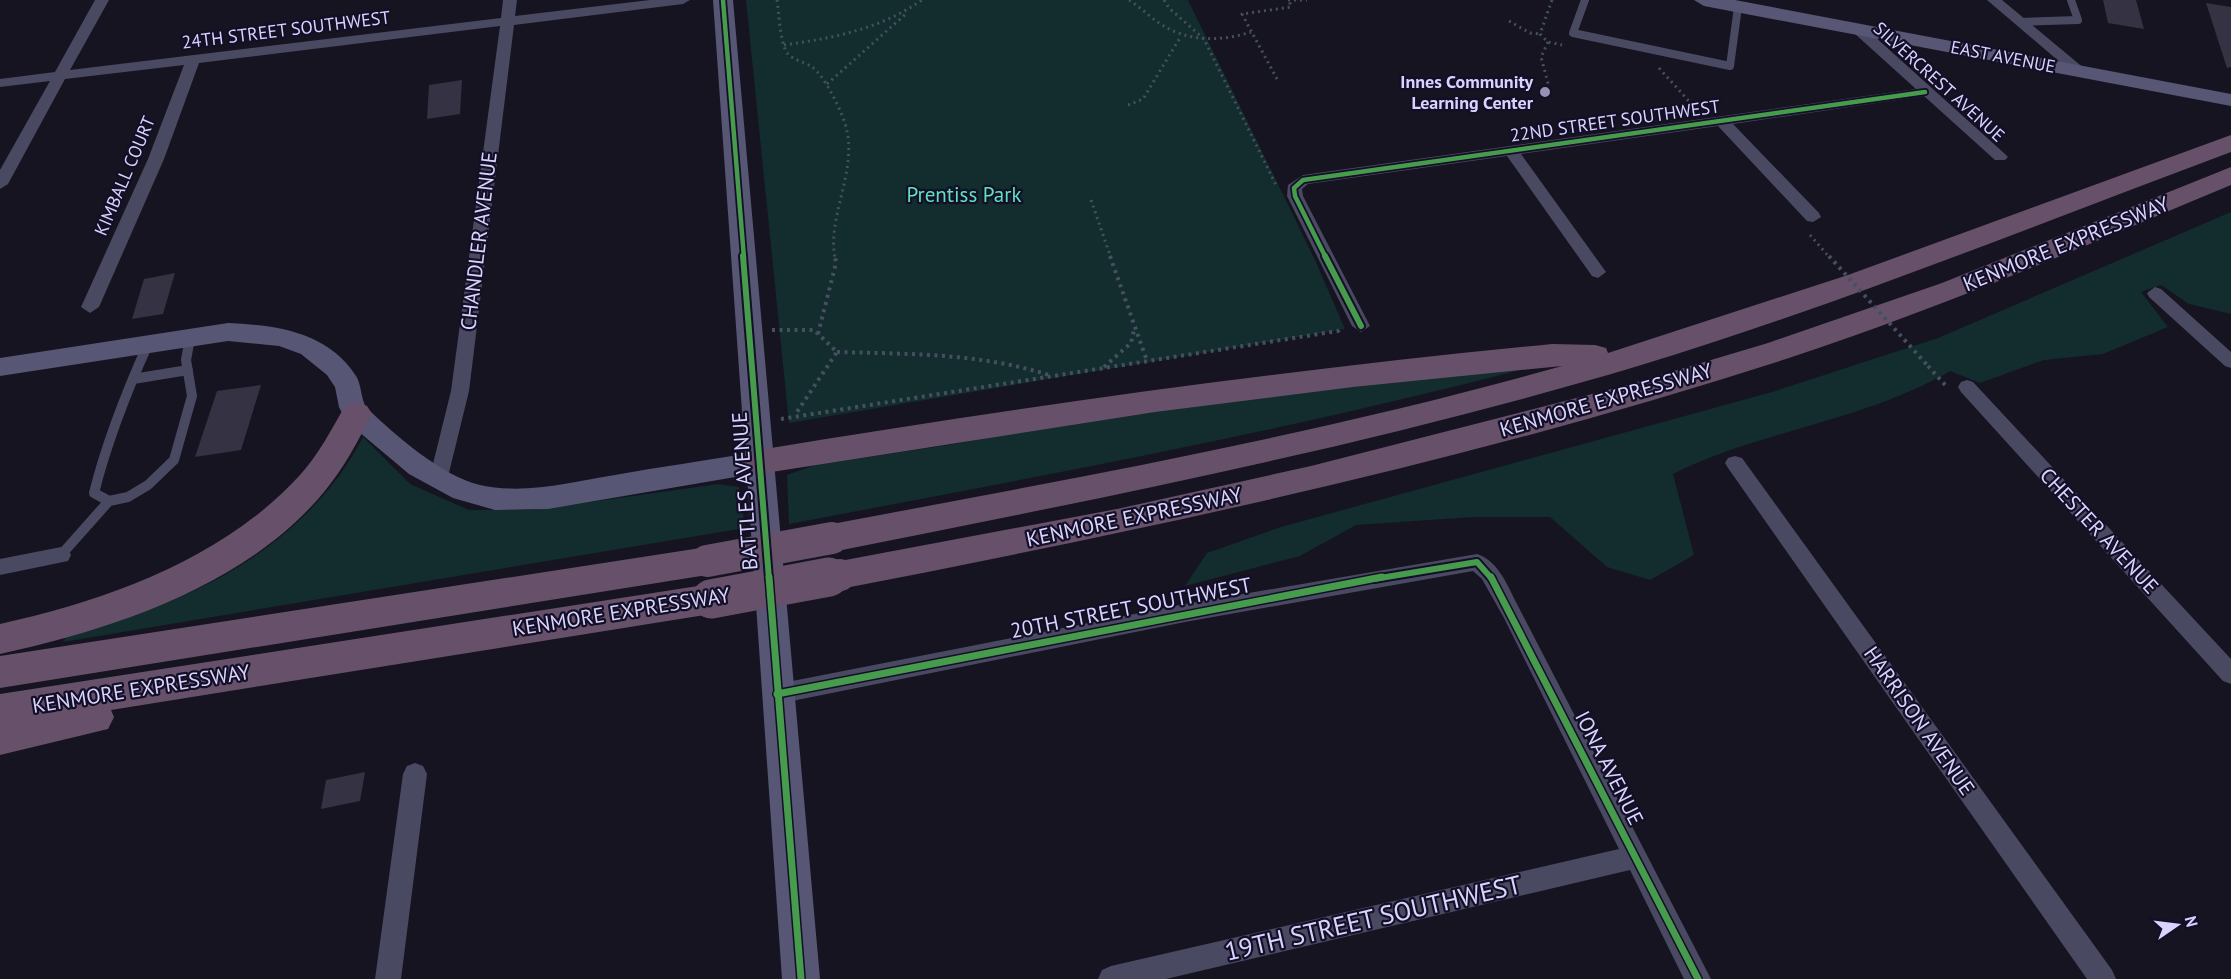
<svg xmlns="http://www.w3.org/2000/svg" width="2231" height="979" viewBox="0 0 2231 979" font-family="'PT Sans',sans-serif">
<rect width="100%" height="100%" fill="#161421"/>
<!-- green -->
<path fill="#132c2d" d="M746,0h442l127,260 30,69 -556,94z
M2231,212v102l-42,-10 -28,-19 -20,7 27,35 -65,27 -59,6 -64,23 -30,-12c-85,50 -189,59 -277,103l21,81 -44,25 -43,-13 -57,-50h-76l-118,8 -56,31 -115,30 22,-33 74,-26 491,-135 166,-54z
M1532,367c-245,64 -494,110 -743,157l-2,-49 28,-10 140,-21 231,-42z
M363,437l47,47 59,26h65l184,-26 21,3 6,41 -682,114 9,-13c29,-8 60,-14 88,-24 84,-32 161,-87 203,-168z"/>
<!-- building -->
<path fill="#343243" d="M2103,0h33l8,29 -36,-6z
M2206,3l25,4v60l-4,1z
M462,80l-2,34 -33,5 2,-34z
M175,273l-12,41 -31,5 12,-40z
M261,385l-20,65 -46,7 22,-66z
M365,772l-5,29 -39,8 5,-29z"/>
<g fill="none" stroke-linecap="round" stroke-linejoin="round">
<!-- path-far1 -->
<path stroke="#44505f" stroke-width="3" stroke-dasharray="2 4" stroke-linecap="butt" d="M777,0c2,12 3,45 11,54 5,6 17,8 24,13 13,9 32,48 35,64 9,43 -20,87 -12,127
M1129,0c11,7 20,16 30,23 28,19 61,19 92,9
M1164,0l5,8 35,31 72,146
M1288,0h19
M1552,0l-12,34 8,8 14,3
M1509,21l21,12 10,1
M1548,42l-7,15 8,30
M784,45c50,-7 96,-16 138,-45
M1659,68l37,41
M1277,79l-35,-65 49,-7 -2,-7
M827,84l80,-71
M1128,105l15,-6 38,-63
M1091,200l20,58"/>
<!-- path -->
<path stroke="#44505f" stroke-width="4" stroke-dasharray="3 4.5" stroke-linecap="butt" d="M1110,256l37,105
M772,330h42l23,22 -42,63
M818,334l18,-71 -1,-7
M837,352c73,2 145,1 215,24
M1928,366l19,21
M1104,367l27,-24 3,-13
M781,419l557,-88 3,-3"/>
<!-- lane-far1 -->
<path stroke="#4a4962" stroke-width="8" d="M1585,0l-12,33 157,33 8,-59
M2021,22l57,-2 -7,-20"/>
<!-- lane -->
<path stroke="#4a4962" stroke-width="10" d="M148,344c-22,49 -41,97 -54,149l15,8 19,-4 20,-12 26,-25 18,-64 -6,-36 4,-22
M133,379l55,-9
M61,555l48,-54"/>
<!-- street -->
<path fill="#4a4962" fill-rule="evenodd" d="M95,0h14l-39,70 431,-52 2,-18h14l-2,16 135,-16h40l-7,4 -169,21 -45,366 -23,94 -7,2 -7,-2 -3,-5 22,-89 49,-365 -301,37 -35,96 -65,148 -9,6 -9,-6 67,-148 36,-94 -119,14 -57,105 -8,5v-19l50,-89 -50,6v-8l55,-7z
M1987,0h15l83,69v6h-10z
M1859,26l5,1 141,127 3,3 -3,3h-10l-71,-64 -191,28 86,89 2,4 -8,5 -6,-1 -89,-95 -197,28 85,118 -8,6 -6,-2 -85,-120 -199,28 -6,5 1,7 67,130 -9,6 -9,-6 -65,-130 1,-11 15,-10 613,-86 -62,-56v-6z
M2155,287l6,2 70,63v16l-6,-2 -76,-69 -2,-4z
M1967,380l6,2 258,277v25l-8,-3 -262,-289 -3,-5 3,-5z
M1735,456l7,2 370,512 4,9h-29l-359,-511 -3,-5 3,-5z
M61,547l7,2 3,6 -3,6 -68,14v-16z
M1477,554c22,7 31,33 41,52l193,373h-27l-54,-109 -464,109h-68l4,-9 9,-4 508,-117 -115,-231 -22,-39 -9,-8 -288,51 -408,82 -8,-3 -3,-7 3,-7 8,-3 408,-80z
M415,763l8,3 4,8 -26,205h-26l28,-205 4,-8z"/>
<!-- secondary -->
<path fill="#575674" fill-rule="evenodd" d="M713,0h20l87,979h-38l-35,-504 -199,34 -53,1 -42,-12 -44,-24 -63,-53 -7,-14 -4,-20 -8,-12 -26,-21 -22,-8 -51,-5 -228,35v-18l228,-35c49,2 100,9 128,53 6,9 5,27 12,33 28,27 74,67 112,76 44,10 92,-3 135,-10 44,-8 87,-14 130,-21z
M1694,0h41l496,94v12l-527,-100z"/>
<!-- highway -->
<path fill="#67516a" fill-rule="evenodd" d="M2231,135v17c-196,73 -392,153 -593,214 -264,79 -535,132 -806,186l-12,-4 -5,-10 5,-10 12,-4c244,-46 490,-90 730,-158l-209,21 -198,25 -396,62 -11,-3 -5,-9 5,-9 11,-3c263,-44 527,-80 793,-106l43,1 11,3 2,5 240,-78z
M2231,167v18c-146,61 -291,123 -442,173 -310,101 -629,169 -949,231l-12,-4 -5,-10 5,-10 12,-4 277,-52 194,-43 316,-81 141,-42 174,-60z
M356,402l11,4 5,8c-14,27 -28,54 -48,78 -77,93 -209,137 -324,162v-30c109,-24 223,-65 300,-149 19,-21 31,-45 45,-69z
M707,547l12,4 5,10 -5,10 -12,4 -707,113v-32z
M711,584l13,5 5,10 -5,10 -13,5 -600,96 3,7 -6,12 -108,26v-61z"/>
<!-- path-bridge-far1 -->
<path stroke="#44505f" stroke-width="3" stroke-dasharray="2 4" stroke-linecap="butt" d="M1810,235l20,23"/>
<!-- path-bridge -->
<path stroke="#44505f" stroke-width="4" stroke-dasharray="3 4.5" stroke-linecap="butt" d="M1829,256l99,110"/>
<!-- highway-bridge-far1 -->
<path stroke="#67516a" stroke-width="32" d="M707,561l125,-23
M821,579l19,-4"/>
<!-- highway-bridge -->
<path stroke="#67516a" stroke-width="39" d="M711,599l118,-22"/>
<!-- cycleway-far2 casing -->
<g stroke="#130f26" stroke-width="8">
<path id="cycleway-far2" d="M723,0l21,258
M1326,258l-31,-62 -1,-8 9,-8 622,-88"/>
</g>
<!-- cycleway-far1 casing -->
<g stroke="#130f26" stroke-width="10">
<path id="cycleway-far1" d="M743,256l26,323
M1325,256l36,70
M1374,579l103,-17 15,17"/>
</g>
<!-- cycleway casing -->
<g stroke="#130f26" stroke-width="10">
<path id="cycleway" d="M769,577l32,402
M1491,577l207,402
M777,694l605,-117"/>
</g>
<!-- cycleway-far2 -->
<use href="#cycleway-far2" stroke="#469c4c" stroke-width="4.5"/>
<!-- cycleway-far1 -->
<use href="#cycleway-far1" stroke="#469c4c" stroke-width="6"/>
<!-- cycleway -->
<use href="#cycleway" stroke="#469c4c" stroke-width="7"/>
</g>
<!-- markers -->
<circle fill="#9591b1" stroke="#130f26" stroke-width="2" cx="1545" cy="92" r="6"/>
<g text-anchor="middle" stroke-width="4.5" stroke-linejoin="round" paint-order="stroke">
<!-- far-street labels -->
<g font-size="18" fill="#d9d4ff" stroke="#130f26">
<text transform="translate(286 30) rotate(-7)" y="6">24TH STREET SOUTHWEST</text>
<text transform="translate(2003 57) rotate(11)" y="6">EAST AVENUE</text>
<text transform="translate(1939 82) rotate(42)" y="6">SILVERCREST AVENUE</text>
<text transform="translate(1615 121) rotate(-8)" y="6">22ND STREET SOUTHWEST</text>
<text transform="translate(125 176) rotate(-67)" y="6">KIMBALL COURT</text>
</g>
<!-- far-poi labels -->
<g font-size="18" font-weight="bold" fill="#d9d4ff" stroke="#130f26" text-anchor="end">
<text x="1533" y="88">Innes Community<tspan x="1533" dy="21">Learning Center</tspan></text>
</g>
<!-- park labels -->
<g font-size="21" fill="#5fe0c0" stroke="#130f26">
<text x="964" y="202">Prentiss Park</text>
</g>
<!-- street labels -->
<g font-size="21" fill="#d9d4ff" stroke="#130f26">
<text transform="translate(479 241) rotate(-83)" y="7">CHANDLER AVENUE</text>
<text transform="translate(2066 244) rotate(-22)" y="7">KENMORE EXPRESSWAY</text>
<text transform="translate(1606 400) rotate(-16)" y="7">KENMORE EXPRESSWAY</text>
<text transform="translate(745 491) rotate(-94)" y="7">BATTLES AVENUE</text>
<text transform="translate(1134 517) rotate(-12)" y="7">KENMORE EXPRESSWAY</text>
<text transform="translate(2099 531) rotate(47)" y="7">CHESTER AVENUE</text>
<text transform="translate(1131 608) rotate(-11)" y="7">20TH STREET SOUTHWEST</text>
<text transform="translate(621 612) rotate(-9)" y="7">KENMORE EXPRESSWAY</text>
<text transform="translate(141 689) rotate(-9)" y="7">KENMORE EXPRESSWAY</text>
<text transform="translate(1919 721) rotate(55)" y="7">HARRISON AVENUE</text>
<text transform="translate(1609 768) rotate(63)" y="7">IONA AVENUE</text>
</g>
<!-- near-street labels -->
<g font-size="26" fill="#d9d4ff" stroke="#130f26">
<text transform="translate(1373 918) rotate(-13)" y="9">19TH STREET SOUTHWEST</text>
</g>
</g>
<!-- north arrow -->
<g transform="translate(2177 925) rotate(76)" stroke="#130f26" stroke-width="4.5" paint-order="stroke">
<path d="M0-4.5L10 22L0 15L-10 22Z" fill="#d9d4ff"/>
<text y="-9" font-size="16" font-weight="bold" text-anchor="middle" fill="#d9d4ff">N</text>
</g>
</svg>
